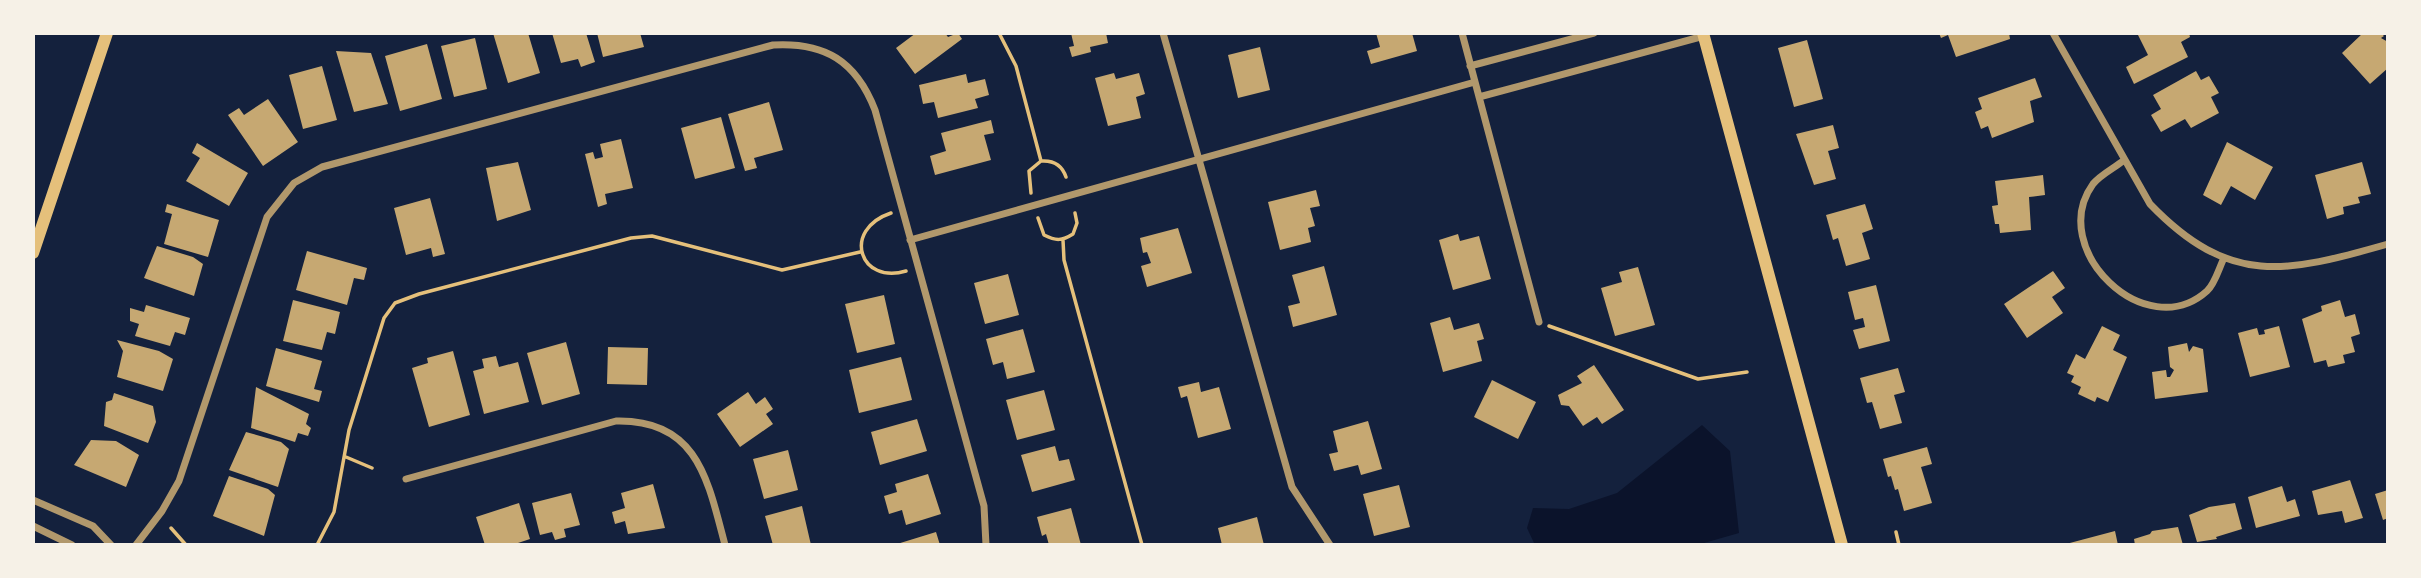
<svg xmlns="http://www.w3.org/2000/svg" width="2421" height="578" viewBox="0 0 2421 578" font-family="'Archivo Narrow',sans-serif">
<rect width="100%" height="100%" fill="#14213d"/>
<!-- water -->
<path fill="#0b132b" d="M1702,425l28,26 9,82 -42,12h-162l-8,-17 6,-20 36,1 48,-16z"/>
<!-- building -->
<path fill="#c6a872" d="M493,33h35l12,40 -32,10z
M552,33h34l9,29 -14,5 -3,-8 -17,4z
M597,33h43l4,14 -41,10z
M916,33h29l3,4 10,-4 4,6 -47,35 -19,-26z
M1071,33h35l2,10 -18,4 1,5 -19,5 -3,-10 5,-1z
M1376,33h36l5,18 -46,13 -4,-13 13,-4z
M1939,33h70l1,6 -54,18 -8,-22 -7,3z
M2137,33h52l1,4 -9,5 7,15 -54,27 -8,-17 22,-12z
M2363,33h18l3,3 -3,2 7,4v26l-18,16 -28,-31z
M475,38l12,51 -33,8 -13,-51z
M1807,40l16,59 -29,8 -16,-59z
M427,44l15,55 -42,12 -15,-55z
M1260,47l10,43 -32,8 -10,-43z
M336,51l35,2 17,51 -34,8z
M322,66l15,54 -34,9 -14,-54z
M2196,71l5,9 8,-4 10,17 -8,4 8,16 -28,15 -6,-9 -24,13 -10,-17 10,-6 -8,-14z
M1114,73l2,6 23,-6 6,21 -9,3 5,21 -33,8 -13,-48z
M966,74l2,9 17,-4 4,16 -14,4 3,9 -40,10 -4,-16 -11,2 -4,-19z
M2035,78l7,19 -12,4 4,21 -42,16 -4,-12 -7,3 -6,-17 7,-3 -4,-11z
M268,99l30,43 -35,24 -35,-51 11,-7 5,7z
M769,102l14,48 -29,8 3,10 -12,3 -17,-57z
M721,117l14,51 -40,11 -14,-51z
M991,120l3,13 -10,2 7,25 -56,15 -5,-19 16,-5 -5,-18z
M1833,125l6,23 -11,3 8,28 -22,6 -18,-51z
M621,139l12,49 -28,6 2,10 -9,3 -13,-53 8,-2 2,7 8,-2 -3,-13z
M2227,142l46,25 -18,33 -24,-14 -10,19 -18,-10z
M197,143l51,30 -19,33 -43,-25 14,-23 -8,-5z
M518,162l13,48 -34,11 -11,-53z
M2362,162l9,32 -13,3 2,6 -17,4 1,7 -17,5 -12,-44z
M2043,175l2,20 -16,2 2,33 -31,3 -1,-9h-4l-3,-18 6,-1 -3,-24z
M1316,190l4,16 -10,2 5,18 -7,2 3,14 -31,8 -12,-48z
M430,198l15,56 -12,3 -2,-9 -25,7 -12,-47z
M167,204l52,16 -11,37 -44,-13 8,-30 -7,-2z
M1865,204l8,25 -11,4 8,26 -24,7 -8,-28 -5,2 -7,-25z
M1178,228l14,45 -45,14 -6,-21 10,-3 -4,-11 -4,1 -3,-15z
M1458,234l2,7 19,-5 12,43 -38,11 -14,-50z
M157,246l36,11 10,7 -9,32 -50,-18z
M307,251l60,17 -3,12 -10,-2 -7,27 -51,-15z
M1324,266l13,49 -44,12 -5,-21 12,-3 -8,-28z
M1638,267l17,58 -40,11 -14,-48 21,-6 -3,-10z
M2053,271l12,17 -13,9 11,16 -36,25 -23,-34z
M1008,274l11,41 -34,9 -11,-41z
M1876,285l14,56 -31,8 -6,-19 12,-3 -2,-9 -8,2 -7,-28z
M884,295l11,49 -38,9 -12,-49z
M293,300l47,12 -5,22 -8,-2 -5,18 -39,-9z
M2340,300l5,17 10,-3 5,20 -9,3 4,15 -12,3 2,8 -17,4 -2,-7 -12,3 -12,-44 20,-8 -1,-5z
M146,305l44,13 -5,17 -10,-3 -5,14 -35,-10 4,-12 -9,-3v-13l14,4z
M1450,317l4,13 25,-7 5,16 -7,2 5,20 -39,11 -13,-49z
M2102,326l18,9 -7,15 14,7 -19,45 -11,-5 -2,5 -17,-8 3,-7 -10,-5 3,-6 -7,-3 9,-19 9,5z
M2279,326l11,41 -40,10 -12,-44 19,-5 2,7 6,-1 -1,-4z
M1023,329l12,43 -28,7 -4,-17 -10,3 -7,-26z
M117,340l42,11 14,8 -10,32 -46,-14 6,-26z
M566,342l14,52 -38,11 -15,-52z
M2187,343l2,9 4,-6 10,3 5,43 -53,7 -3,-27 14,-2 1,7h3l4,-7 -4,-3 -2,-20z
M608,347l40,1 -1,37 -40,-1z
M276,348l46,13 -8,28 8,2 -3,11 -53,-16z
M453,351l17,64 -41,12 -17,-59 16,-5 -1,-5z
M496,356l3,11 19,-5 11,40 -45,12 -11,-43 11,-3 -2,-9z
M901,357l11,43 -53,13 -10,-43z
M1594,365l30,45 -22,14 -5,-7 -14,9 -14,-20 -8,-1 -3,-10 24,-12 -5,-7z
M1898,368l7,24 -11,3 8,28 -22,6 -8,-27 -5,1 -7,-25z
M1492,380l44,22 -18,37 -44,-22z
M1199,382l2,10 18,-5 12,42 -33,9 -11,-42 -6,2 -3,-11z
M256,387l53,27 -3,10 5,4 -3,8 -10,-3 -3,9 -44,-14z
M1044,390l11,40 -38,10 -11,-40z
M748,392l8,12 9,-7 8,12 -7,5 7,10 -33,23 -23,-33z
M114,393l39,13 3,16 -8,21 -44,-17 2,-24 6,-2z
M917,419l10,32 -47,14 -9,-33z
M1368,421l14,48 -21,6 -3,-10 -24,6 -5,-17 9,-2 -5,-21z
M246,432l35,10 8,7 -11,38 -49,-17z
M91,440l25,1 23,14 -13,32 -52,-22z
M1055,446l4,15 10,-2 6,21 -43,12 -11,-37z
M1927,447l5,17 -11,3 11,36 -28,8 -6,-22 -3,1 -4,-14 -3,1 -5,-18z
M788,450l10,40 -34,9 -11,-40z
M928,474l13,40 -35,11 -4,-15 -13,4 -5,-18 13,-4 -2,-8z
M229,476l39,13 7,6 -11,41 -51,-20z
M2350,480l13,38 -18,5 -3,-12 -24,4 -6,-24z
M653,484l12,44 -37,6 -3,-13 -10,3 -3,-12 13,-4 -4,-15z
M1399,485l11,42 -36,9 -11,-42z
M2282,486l5,16 8,-3 5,17 -44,12 -8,-31z
M2388,490v28l-5,2 -8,-26z
M571,493l9,32 -16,4 2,8 -11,3 -3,-8 -12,3 -8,-32z
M519,503l11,36 -18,6h-27l-9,-28z
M2235,503l7,26 -26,8 1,2 -20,3 -8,-27 20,-8z
M802,506l9,39h-38l-8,-29z
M1071,508l10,37h-32l-3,-11 -4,2 -5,-19z
M1257,517l7,28h-42l-4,-17z
M2178,527l5,18h-48l-1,-6 16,-5 2,-3z
M2115,531l3,14h-52v-1z
M936,532l4,13h-43v-1z"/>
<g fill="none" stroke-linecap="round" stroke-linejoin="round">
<!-- path -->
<path stroke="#e5c07b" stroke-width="3.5" d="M999,33l17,33 25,95
M1031,193l-2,-22 12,-10c13,-1 21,4 25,16
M891,213c-50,17 -31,72 15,58
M1038,218l6,17c12,6 18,6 29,-1l4,-11 -2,-10
M1063,240l1,20 78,285
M1549,326l149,53 49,-7
M346,457l26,11
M171,528l15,17
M1896,532l3,13
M317,545l17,-33 15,-82 35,-112 11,-15 24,-9 212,-56 21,-2 130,34 78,-18"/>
<!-- minor -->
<path stroke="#b1986c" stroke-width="7" d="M1163,33l129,454 38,58
M1462,33l77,289
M2053,33l97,171c80,83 136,69 238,40
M1470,66l124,-33
M1479,97l225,-61
M2123,161c-9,7 -23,14 -30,23 -47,65 53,162 114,107 8,-7 12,-23 17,-33
M910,240l565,-158
M406,479l210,-58c82,-2 92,60 109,124
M33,500l60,26 18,19
M33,526l39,19
M136,545l26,-34 17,-30 88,-264 27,-34 28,-16 451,-122c52,-3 83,16 102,65l109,396 2,39"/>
<!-- secondary -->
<path stroke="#e5c07b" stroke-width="12" d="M1703,33l139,512
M33,253l74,-220"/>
</g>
<!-- border -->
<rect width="2421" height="578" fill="none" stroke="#f6f1e7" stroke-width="70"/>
</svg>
